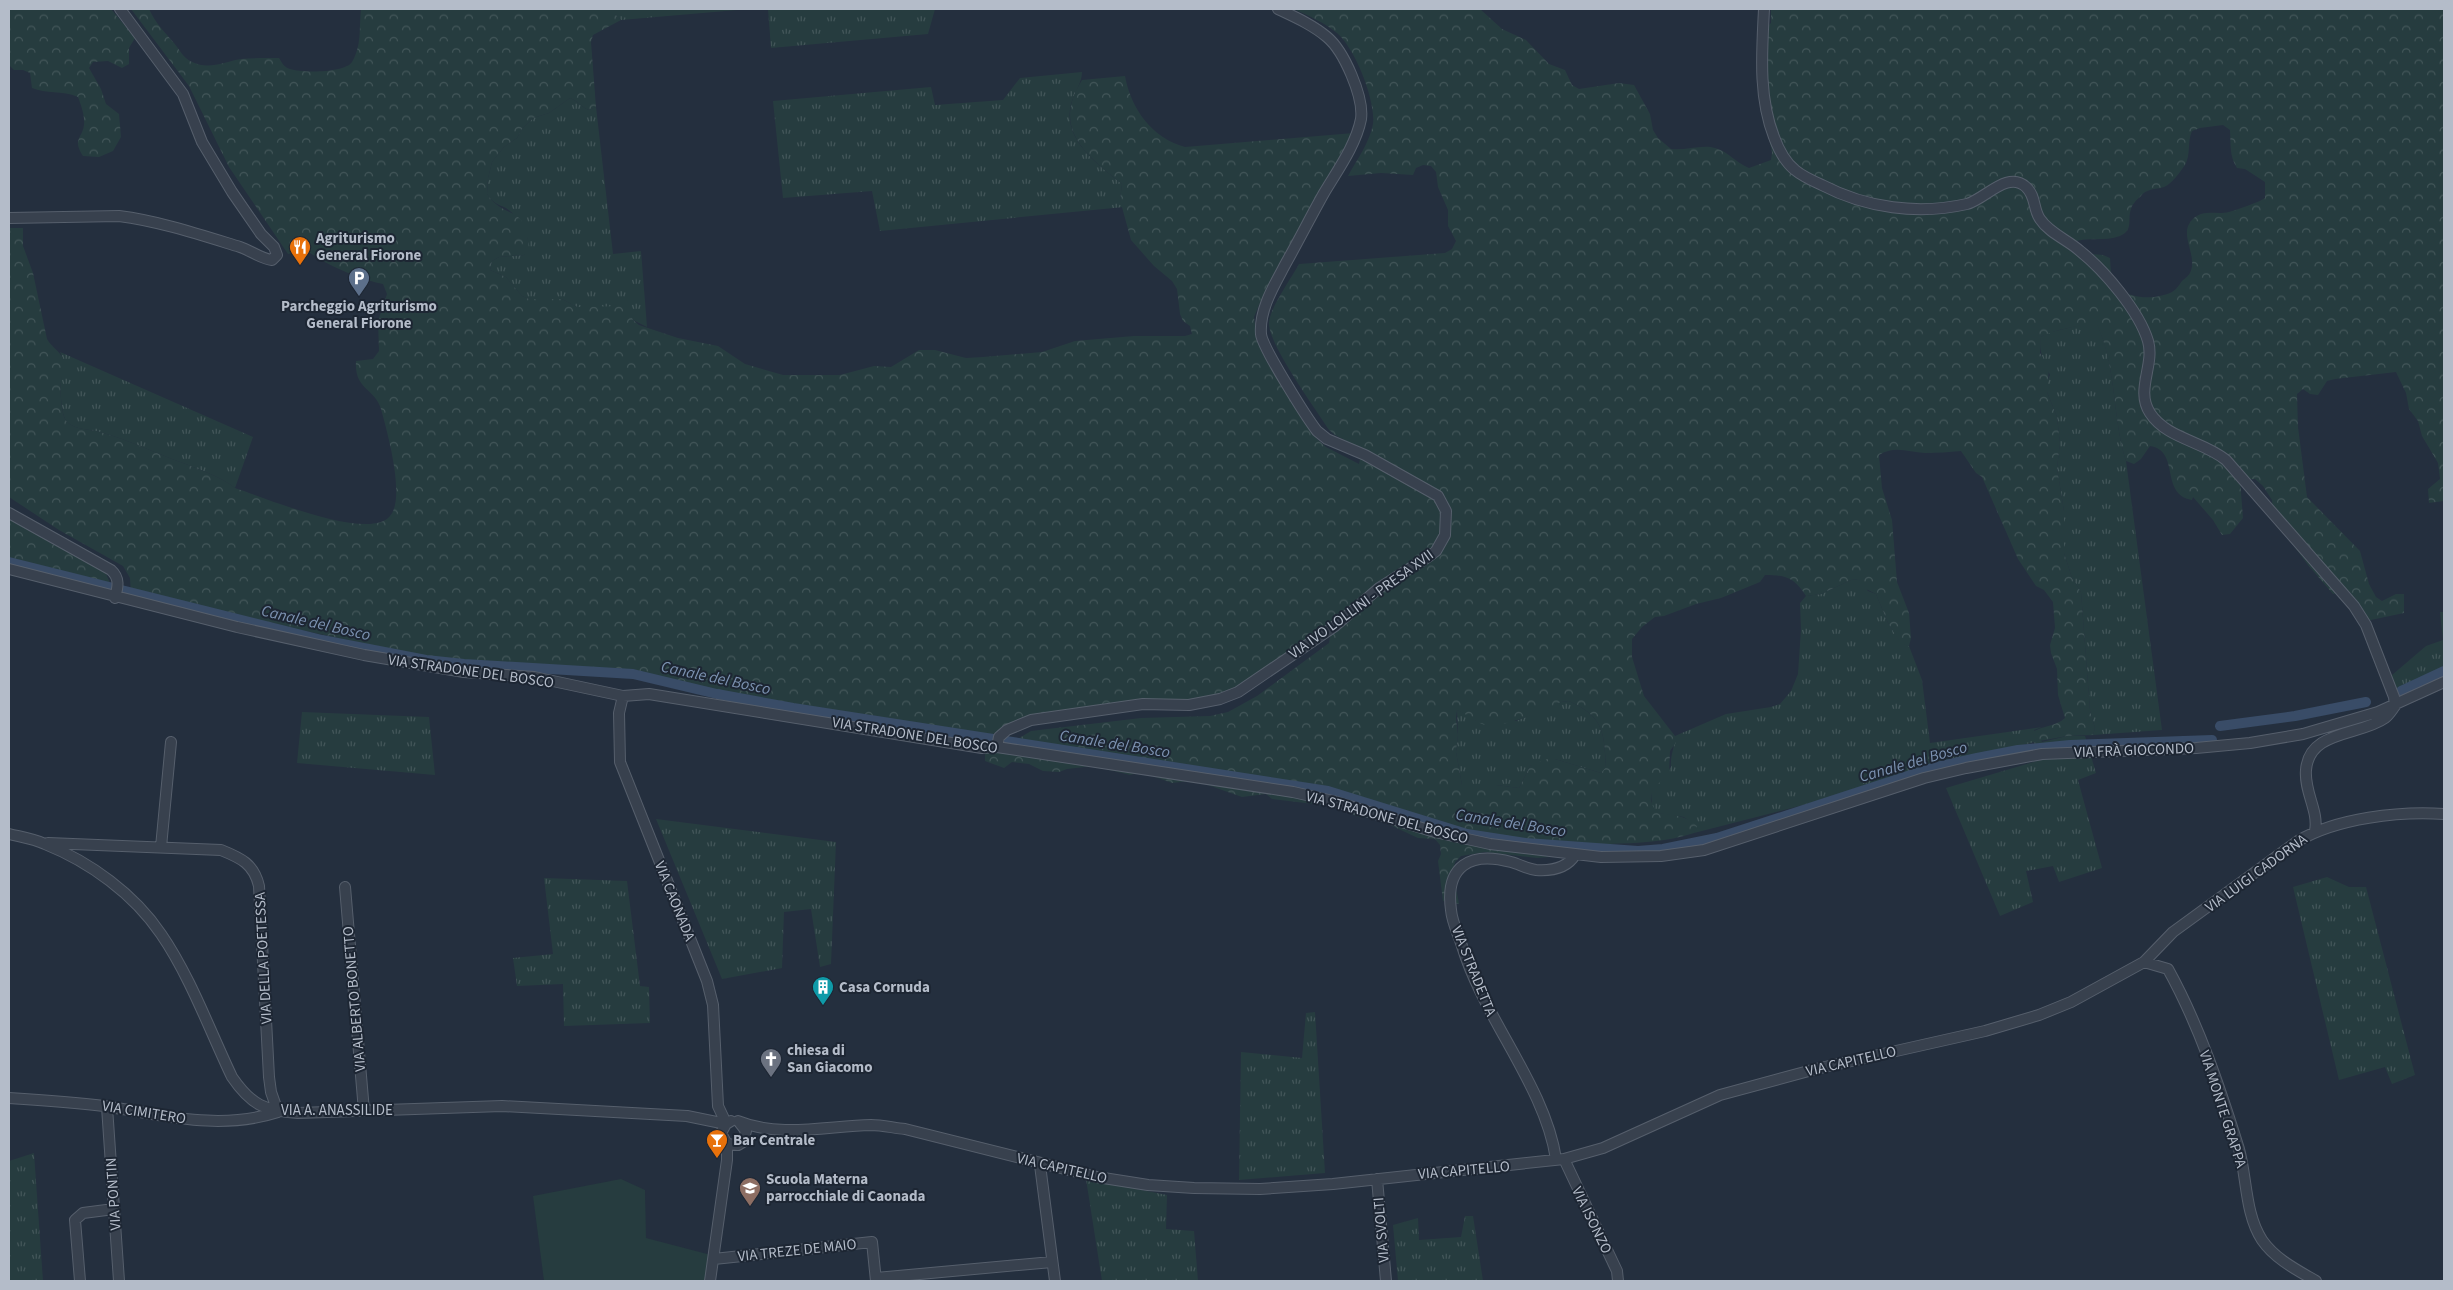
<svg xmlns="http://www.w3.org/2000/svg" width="2453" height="1290" viewBox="0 0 2453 1290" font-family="'Source Sans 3',sans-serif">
<defs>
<pattern id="grass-tufts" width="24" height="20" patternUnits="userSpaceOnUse" patternTransform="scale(1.25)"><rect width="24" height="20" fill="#263c3f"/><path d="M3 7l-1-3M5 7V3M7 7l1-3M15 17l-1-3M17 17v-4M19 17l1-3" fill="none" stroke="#435659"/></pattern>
<pattern id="forest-crowns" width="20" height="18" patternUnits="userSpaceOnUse" patternTransform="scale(1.25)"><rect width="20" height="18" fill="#263c3f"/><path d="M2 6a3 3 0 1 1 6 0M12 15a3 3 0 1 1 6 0" fill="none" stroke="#435659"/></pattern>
</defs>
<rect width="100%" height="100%" fill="#242f3e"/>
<!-- grass -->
<path fill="url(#grass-tufts)" d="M615,9h134l-128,11 -6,-6z
M768,9h167l-7,25 -157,14z
M1082,72c0,11 -8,21 -11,32 -9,36 28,61 51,80l-2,16 4,7 -244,24 -8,-40 -89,7 -10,-97 158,-14 4,18 68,-5 17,-22z
M570,98c8,3 11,9 19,12l7,-3 17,147 28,-3 6,76 -14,-7 -4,-6 -52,-7 -15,-8h-33l-7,-3 -16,-19 -16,-7 2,-9 7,-4 25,-2c11,-15 -4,-38 -18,-47 -9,-4 -13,-5 -19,-14l1,-16 4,-16 12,-15 13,-9 5,-9 11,-11 16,-5z
M2089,323l8,1c20,43 15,93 29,137l36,269 -69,5 2,-7 -5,-17 -9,-119 -9,-14 -8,-25v-42l-7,-43 3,-25 -3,-26 -10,-25 -1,-8 4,-9c-6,-13 -12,-23 -9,-38l6,-4z
M60,352l193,85 -18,51c-15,-12 -35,-18 -52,-25 -28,-10 -54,-23 -83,-31 -10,-3 -29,-2 -35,-13 -4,-9 -5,-30 -4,-39 2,-15 7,-11 -1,-28z
M1859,579l9,12 8,3 12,29 13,20 8,3 13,34 8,63 112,-16 -8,3 8,12 25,-6h18l11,37 -18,7 24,88 -43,14 -6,-16 -27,5 7,31 -33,14 -54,-128 94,-28 -6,-18 -51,14 -82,18 -63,22 -144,37 2,-7 -12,-9 -27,-4 -5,-6 -1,-16 20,-24c-1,-12 4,-20 4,-31l51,-22 45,-7 9,-3 11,-13 7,-17 3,-45 -1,-26 6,-7 15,-2 30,-14z
M2440,612h4v60l-52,27 -7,-18 41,-35 17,-6z
M1569,701c35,16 35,31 37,67l-5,5 -46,-14 -25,7 -11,22 -23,-3h-34l-6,-33 2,-17 -1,-25 14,6 5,5h40l45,-19z
M302,712l127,5 6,58 -138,-12z
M656,819l180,23 -5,122 -11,3 -9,-58 -27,3 -2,56 -60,11z
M2327,877l22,10h17l49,188 -23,9 -7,-17 -46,13 -46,-193z
M544,878l83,3 13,105 9,1 1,36 -86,3 -1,-42 -46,2 -4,-28 40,-4z
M1315,1012l10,161 -86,7 2,-128 61,6 4,-45z
M34,1153l9,128h-34v-120z
M1086,1179l81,16 -1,34 28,2 4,50h-96z
M1465,1216h8l10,65h-85l-5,-56 25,-7 1,22 42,-3z"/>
<!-- forest -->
<path fill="url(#forest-crowns)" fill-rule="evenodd" d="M9,9h102l24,29 -6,10v16l-7,4 -14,-7 -15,1 -4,6 12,21 5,15 13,10 2,23 -8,14 -14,6 -16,-1c-11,-17 -1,-17 1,-31 1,-9 -3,-20 -6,-28 -16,-7 -32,-3 -46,-9l-2,-15 -7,-3h-9l-5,-5z
M131,9h18c7,15 14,21 25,34 6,7 9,15 18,19 17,8 32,0 49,-3 12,-1 26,-1 38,-1 3,5 5,9 11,11 12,4 55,4 62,-7 10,-16 7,-36 9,-53h254v5l6,6 -28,15 -2,7 5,65 -7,3c-8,-3 -11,-9 -19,-12l-21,15 -16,5 -11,11 -5,9 -13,9 -12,15 -4,16 -1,16c19,28 38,7 42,55l-5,6 -25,2 -7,4 -2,9 16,7 16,19 7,3h33l15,8 50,-1 6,14 6,5 39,13 40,8 27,18 38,11h57l34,-9 17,1 28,-17h16l31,8 17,-1 59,-5 33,-11 59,-5h51l7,-2 -2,-8 -7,-5 -3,-7 -3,-25 -5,-8 -18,-15 -23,-26 -11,-40 2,-16c-36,-29 -71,-55 -40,-104l43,-4c6,33 27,62 60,71l169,-14 -95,172 -5,12 3,24 60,98 9,8 33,17 3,-15 -27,-14 -6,-5c-13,-21 -62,-87 -60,-108 2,-16 22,-43 30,-58l146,-11 7,-4 4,-8 -8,-15v-16l-10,-23 -2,-15 -5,-6 -8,-1 -7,3 -3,7 -32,-2 -33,3c8,-15 22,-34 25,-52 3,-23 -18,-76 -36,-91 -12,-10 -28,-17 -43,-24h186l22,20 24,11 23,24 16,6 7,15 7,4 40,-6 15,2 16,29 3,16 5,8 13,11c14,2 31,-5 44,-1 14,4 21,15 34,20l22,-8 1,-8 -13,-58 6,-65 6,-6v-14h673v492l-15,2 -1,-14 12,-10 -2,-16 -16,-27 -4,-15 -9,-12 -3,-16 -10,-21 -61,7 -8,2 -9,14 -8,-1 -7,-5 -6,5 1,33 9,70 53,54 9,33 7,13 6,4 14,-7h8v19l-38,8 -8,-7 -2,-15 -8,-7 -15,2 -25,-29 -26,-35 -9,-15 -1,-15 -9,-14 -8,-7 -15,1 3,38 -13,16 -8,1 -9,-15 -20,-23 -1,3c-33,-6 -11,-49 -42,-54l-9,13 -7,5 -8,-3c-14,-44 -9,-94 -29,-136 -11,-2 -48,6 -56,12l-1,16 9,15 -2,24 10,25 3,26 -3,25 7,43v42l8,25 9,14 9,119 5,17 -2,7 -26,1 -33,6 -5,-7c10,-10 25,-7 36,-17l-7,-23 -1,-26 -6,-16 -1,-8 5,-17 -2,-26 -9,-12 -8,-4 -18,-27 -36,-82 -6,-4 -15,-22c-12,1 -24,2 -36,2 -16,-1 -31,-8 -46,2l3,33 10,32 5,62 12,31 2,25 -2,8 -8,-2 -13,-21 -12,-29 -14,-7 -3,-8 -8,1 -30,14 -15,2c-12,-18 -19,-21 -41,-21l-5,7 -39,16 -25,6 -32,12 -9,1 -13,10 -10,12v18l12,39 31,40v8l-5,7 -1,24c-15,11 -26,21 -11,38 14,2 28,2 39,13l-3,7c-27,9 -57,10 -85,11 -16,1 -28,0 -43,5l-4,7 -25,2 -52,-6 -24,4 -6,6c-5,20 2,25 4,42l-16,-3 -5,-40 3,-7 -1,-9 -5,-6 -17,-1 -43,-20 -17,-1 -20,-10 -66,-8 -6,-5 -24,3 -37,-13 -16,-3 -17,2 -31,-11 -11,3 -37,-9 -26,3 -8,3 -16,-1 -14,-7 -17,-2 -8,6 -19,-7v-7l16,-5 30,-18 110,-13 69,-2 18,-4 29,-16 72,-53 3,-20 -110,75 -183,16 -13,3 -41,21 -255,-41 -73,-20 -40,-7 -70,-1 -119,-12 -297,-63 -1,-16 -7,-12 -64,-36 -50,-33v-269h14v18l10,27 14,66c5,9 15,13 18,24 1,7 -3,11 -4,18 -1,9 0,30 4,38 6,11 25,10 35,13 29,8 55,21 83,31 17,7 37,13 52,25 28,9 134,54 155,28 16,-18 -3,-85 -9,-107 -6,-21 -27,-19 -25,-48l17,-2 6,-8 -1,-30 9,-27 -4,-10c-18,-3 -63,-21 -76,-34l-19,4 -59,-87 -40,-81zM2223,125l7,5c1,15 -1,25 7,38l8,1 20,13v16c-8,5 -26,11 -36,14 -12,3 -26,-3 -36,7 -14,13 1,31 -1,47 -1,8 -4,10 -10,15 -3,4 -6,9 -10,11 -14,7 -39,8 -52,-3 -10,-7 -9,-20 -10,-31l-7,-3 -23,-2 -9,-10c15,-7 33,-1 49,-7 14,-6 7,-16 11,-27 1,-4 5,-9 9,-12 7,-9 14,-7 24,-10 8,-3 16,-15 21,-22 6,-10 2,-23 7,-34l8,-3zM1569,701c35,16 35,31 37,66l-5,6 -46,-14h-9l-16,7 -11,22 -23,-3h-34l-6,-33 2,-17 -2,-17 1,-8c10,4 18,12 28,15 17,4 60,-15 76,-23z
M9,516l43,28 52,25 6,14 -3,8 -98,-28z"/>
<!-- park -->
<path fill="#263c3f" d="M621,1179l24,11 1,48 65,17 -4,26h-163l-11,-85z"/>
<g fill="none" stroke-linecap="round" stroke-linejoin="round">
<!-- canal -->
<path stroke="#394c67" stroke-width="10" d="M9,562l313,78 104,20 38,4 169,10 84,20 76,14 535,83 139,43 59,9 112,8 25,-2 54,-11 215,-70 45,-10 41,-8 52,-5 142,-5
M2401,691l43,-20
M2220,726l75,-10 71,-14"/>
<!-- minor casing -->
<g stroke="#565f6c" stroke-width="12">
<path id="minor" d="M1764,9c-2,42 -6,87 10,128 4,11 11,25 21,33 7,6 18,11 27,15 44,23 96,30 145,19 18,-5 41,-34 59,-17 10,9 7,22 14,32 9,14 28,21 40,32 24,19 59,60 68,90 7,24 -13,49 2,72 17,26 53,28 76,47l128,146 12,19 28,72 1,9c-3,4 -6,9 -10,12 -25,18 -76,12 -79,52 -2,22 13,41 9,61
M9,218l110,-2c40,5 82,19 121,31 10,3 21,12 32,13l5,-5 -3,-8 -13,-13 -29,-42 -30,-50 -19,-48 -63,-85
M9,513l102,57c9,8 7,17 4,28
M9,569l228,58 127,28 100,17 70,5 89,19 26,-2 333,54 15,-1 296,45 40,9 102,31 55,12 111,13 60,-1 43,-6 220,-72 42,-10 76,-14 154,-6 54,-5 53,-9 75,-22 66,-30
M623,696l-4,17 1,49 87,219 6,24 5,101 8,17
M997,747l2,-10 8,-7 24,-10 112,-16 46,1 31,-6 18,-7 97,-66 44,-38 49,-31 8,-6 9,-16 1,-24 -8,-15 -73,-41 -38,-16 -10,-8c-10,-13 -55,-84 -56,-97 -2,-25 14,-50 25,-71 13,-23 25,-47 38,-70 13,-22 32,-48 37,-74 3,-22 -17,-68 -34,-82 -14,-12 -32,-20 -49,-28
M9,834c12,3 25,5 36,10 45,18 89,50 116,90 29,42 49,97 71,143 19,28 33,34 66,36l204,-7 185,10 39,8
M161,847l10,-105
M345,887l19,224
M2144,962l24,7c31,56 52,119 71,180 8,29 6,65 23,91 13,19 35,30 54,41
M9,1098c32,2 63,4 95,8 60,9 115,25 174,6l-7,-20 -2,-15 -10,-191c-5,-22 -18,-28 -38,-36l-173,-7
M107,1107l12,174
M731,1121l-5,3 -5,9 6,11 11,1 5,-3 3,-11 -7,-9
M738,1121c41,17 89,5 133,4 11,0 23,3 34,4l192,48 51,8 46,3 66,1 73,-5 231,-25 39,-11 117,-53 96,-26 169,-38 54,-16 32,-13 73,-40 29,-30 125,-91c39,-23 101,-30 146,-27
M1556,1159c-11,-73 -72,-140 -94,-213 -4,-12 -10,-24 -11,-36 -6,-44 19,-59 60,-48 8,2 16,7 25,8 15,1 31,-2 39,-15
M1564,1159l53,112 1,10
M1040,1165l15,116
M1377,1179l9,102
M714,1259l158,-17 4,39
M876,1278l176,-16
M80,1281l-5,-61 8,-7 31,-4
M710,1281l17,-121v-16"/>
</g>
<!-- minor -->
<use href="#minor" stroke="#38414e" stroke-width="10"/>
</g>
<!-- icons -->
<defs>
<g id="restaurant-pin" transform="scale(1.125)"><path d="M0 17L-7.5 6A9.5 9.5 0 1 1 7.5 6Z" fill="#e8710a" stroke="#1d2633"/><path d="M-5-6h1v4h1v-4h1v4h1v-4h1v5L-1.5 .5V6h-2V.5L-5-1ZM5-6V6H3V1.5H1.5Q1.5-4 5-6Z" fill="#fff"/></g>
<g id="parking-pin" transform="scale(1.125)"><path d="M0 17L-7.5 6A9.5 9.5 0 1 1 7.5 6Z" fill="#5c6f8a" stroke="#1d2633"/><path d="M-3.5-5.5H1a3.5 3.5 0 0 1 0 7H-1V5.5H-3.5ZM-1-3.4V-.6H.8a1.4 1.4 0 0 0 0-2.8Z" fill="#fff"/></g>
<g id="building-pin" transform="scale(1.125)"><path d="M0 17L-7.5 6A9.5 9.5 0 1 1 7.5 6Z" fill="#0f9aa8" stroke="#1d2633"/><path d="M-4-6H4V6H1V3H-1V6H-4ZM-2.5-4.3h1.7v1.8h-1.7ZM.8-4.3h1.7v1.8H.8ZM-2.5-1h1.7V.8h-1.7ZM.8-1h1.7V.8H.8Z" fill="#fff"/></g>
<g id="church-pin" transform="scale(1.125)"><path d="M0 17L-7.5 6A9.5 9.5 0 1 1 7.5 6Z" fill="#6b7280" stroke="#1d2633"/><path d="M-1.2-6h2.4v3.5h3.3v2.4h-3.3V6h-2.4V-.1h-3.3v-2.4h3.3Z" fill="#fff"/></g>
<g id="bar-pin" transform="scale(1.125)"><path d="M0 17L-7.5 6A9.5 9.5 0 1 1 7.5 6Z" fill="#e8710a" stroke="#1d2633"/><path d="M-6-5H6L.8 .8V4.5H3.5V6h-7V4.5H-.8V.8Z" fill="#fff"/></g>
<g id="school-pin" transform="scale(1.125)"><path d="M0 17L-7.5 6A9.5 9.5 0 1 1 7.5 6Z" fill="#8d6e63" stroke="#1d2633"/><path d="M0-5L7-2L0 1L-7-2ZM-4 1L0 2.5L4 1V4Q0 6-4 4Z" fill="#fff"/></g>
</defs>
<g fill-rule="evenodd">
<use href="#restaurant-pin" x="300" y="247"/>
<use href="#parking-pin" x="359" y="278"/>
<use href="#building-pin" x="823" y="987"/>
<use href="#church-pin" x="771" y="1059"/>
<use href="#bar-pin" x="717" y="1140"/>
<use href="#school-pin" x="750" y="1188"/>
</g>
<g text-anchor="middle" stroke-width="4" stroke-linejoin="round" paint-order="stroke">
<!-- poi labels -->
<g font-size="15" font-weight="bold" fill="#b4bcc9" stroke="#1d2633" text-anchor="start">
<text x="316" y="243">Agriturismo<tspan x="316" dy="17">General Fiorone</tspan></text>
<text x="359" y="311" text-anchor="middle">Parcheggio Agriturismo<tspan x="359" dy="17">General Fiorone</tspan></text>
<text x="839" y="992">Casa Cornuda</text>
<text x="787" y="1055">chiesa di<tspan x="787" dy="17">San Giacomo</tspan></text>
<text x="733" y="1145">Bar Centrale</text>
<text x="766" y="1184">Scuola Materna<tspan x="766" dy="17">parrocchiale di Caonada</tspan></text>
</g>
<!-- street labels -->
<g font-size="15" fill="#b4bcc9" stroke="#1d2633">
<text transform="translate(1361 604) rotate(-36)" y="5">VIA IVO LOLLINI - PRESA XVII</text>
<text transform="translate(471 671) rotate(8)" y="5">VIA STRADONE DEL BOSCO</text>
<text transform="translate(915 735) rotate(9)" y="5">VIA STRADONE DEL BOSCO</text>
<text transform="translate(2134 750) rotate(-2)" y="5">VIA FRÀ GIOCONDO</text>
<text transform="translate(1387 817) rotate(15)" y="5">VIA STRADONE DEL BOSCO</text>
<text transform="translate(2256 873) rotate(-36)" y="5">VIA LUIGI CADORNA</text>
<text transform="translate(675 901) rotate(68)" y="5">VIA CAONADA</text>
<text transform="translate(263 958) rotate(-93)" y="5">VIA DELLA POETESSA</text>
<text transform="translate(1474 971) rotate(68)" y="5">VIA STRADETTA</text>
<text transform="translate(354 999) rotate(-95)" y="5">VIA ALBERTO BONETTO</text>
<text transform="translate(1851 1061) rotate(-13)" y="5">VIA CAPITELLO</text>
<text transform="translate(2223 1109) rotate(72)" y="5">VIA MONTE GRAPPA</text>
<text x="337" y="1115">VIA A. ANASSILIDE</text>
<text transform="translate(144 1112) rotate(9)" y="5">VIA CIMITERO</text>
<text transform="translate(1062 1168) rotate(13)" y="5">VIA CAPITELLO</text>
<text transform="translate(1464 1170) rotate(-5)" y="5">VIA CAPITELLO</text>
<text transform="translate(113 1194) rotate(-94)" y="5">VIA PONTIN</text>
<text transform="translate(1592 1220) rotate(64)" y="5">VIA ISONZO</text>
<text transform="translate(1381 1230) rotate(-95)" y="5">VIA SVOLTI</text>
<text transform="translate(797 1250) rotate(-6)" y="5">VIA TREZE DE MAIO</text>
</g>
<!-- water labels -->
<g font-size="16" font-style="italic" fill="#7c92b1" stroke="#1d2633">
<text transform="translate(316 622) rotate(13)" y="6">Canale del Bosco</text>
<text transform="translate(716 677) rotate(12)" y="6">Canale del Bosco</text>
<text transform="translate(1115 743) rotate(9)" y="6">Canale del Bosco</text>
<text transform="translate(1913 761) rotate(-16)" y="6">Canale del Bosco</text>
<text transform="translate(1511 822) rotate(9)" y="6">Canale del Bosco</text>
</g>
</g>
<!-- border -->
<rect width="2453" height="1290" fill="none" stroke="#b4bcc9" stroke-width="20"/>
</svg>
